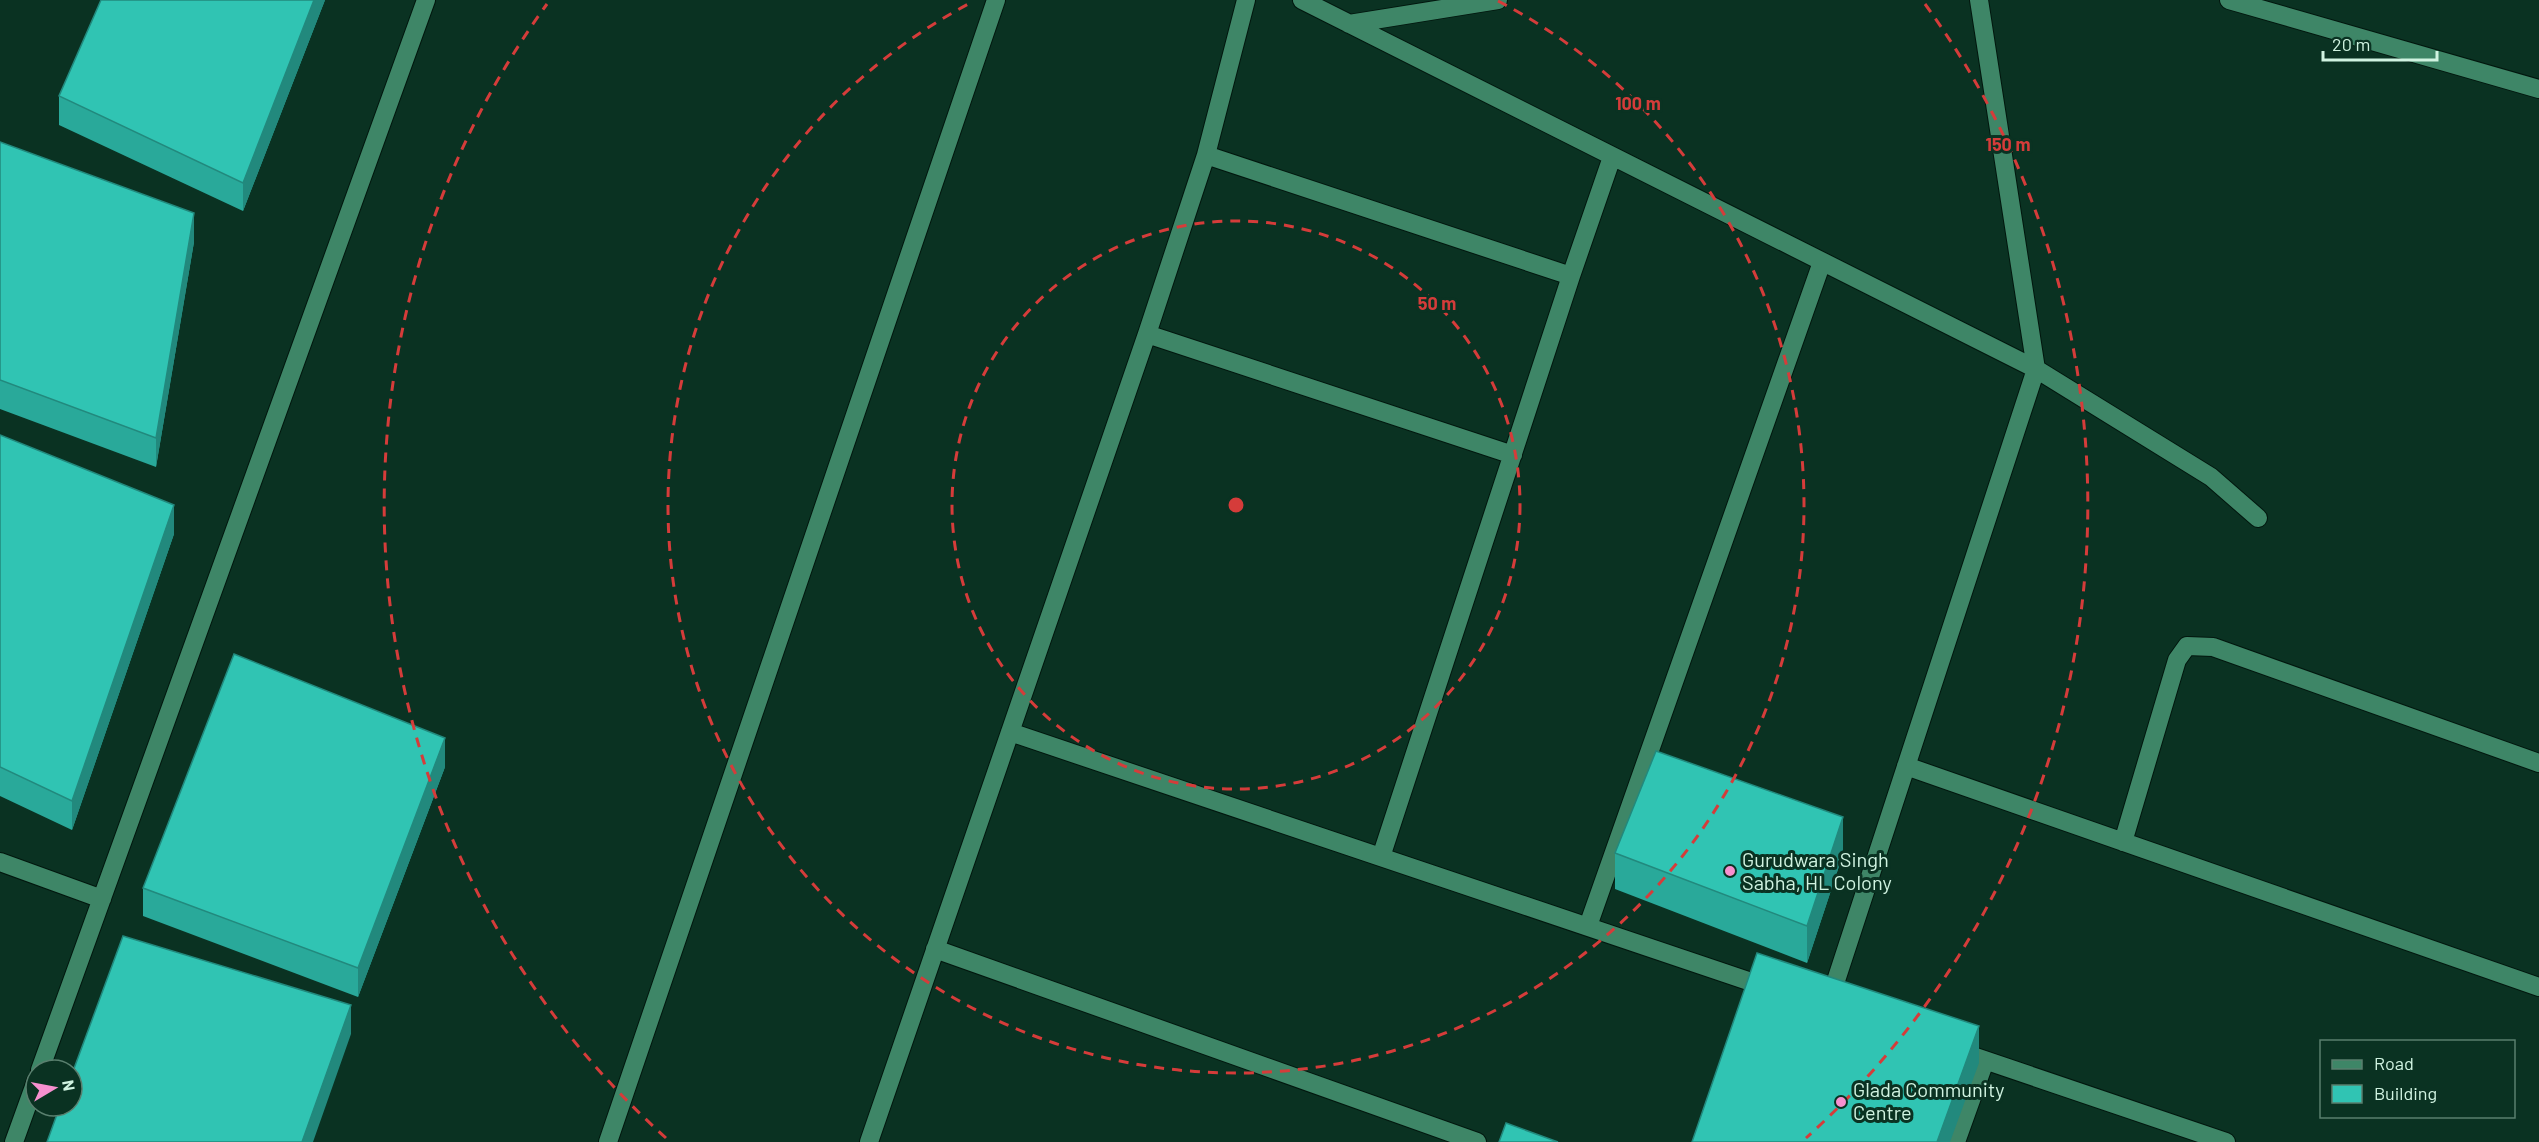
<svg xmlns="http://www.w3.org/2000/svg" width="2539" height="1142" viewBox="0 0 2539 1142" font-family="Barlow,sans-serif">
<rect width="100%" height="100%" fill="#0a3222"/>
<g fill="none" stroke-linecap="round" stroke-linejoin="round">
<!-- lane casing -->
<g stroke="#02170e" stroke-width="20">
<path id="lane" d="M0,862l102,37
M40,1070l386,-1070
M14,1142l22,-61"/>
</g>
<!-- street casing -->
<g stroke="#02170e" stroke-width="20">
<path id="street" d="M1302,0l734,369 175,108 47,41
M2229,0l310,89
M1349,24l149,-24
M1206,155l365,121
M1147,334l366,121
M1010,732l759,256
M1906,766l633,221
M2123,842l54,-182 10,-14 26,1 326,116
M1381,857l190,-581 41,-119
M1588,926l234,-664
M935,949l542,193
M1829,1002l207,-633 -57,-369
M1955,1050l271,92
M608,1142l388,-1142
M869,1142l278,-808 59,-179 40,-155
M1956,1142l29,-81"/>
</g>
<!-- lane -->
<use href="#lane" stroke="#3e8667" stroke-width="18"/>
<!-- street -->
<use href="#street" stroke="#3e8667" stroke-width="18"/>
</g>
<!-- wall -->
<path fill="#29a99a" d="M325,0l-82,211 -184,-86v-29z
M0,142l194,100 -38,225 -156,-58z
M0,435l174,99 -102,296 -72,-34z
M445,767l-87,230 -215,-81v-28z
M1615,853l228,1 -36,109 -192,-74z"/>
<!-- shaded-wall -->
<path fill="#22897d" d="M314,0h11l-82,211v-28z
M194,213v29l-38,225v-29z
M174,505v29l-102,296v-29z
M445,738v29l-87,230v-29z
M1843,817v37l-36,109v-37z
M351,1005v29l-38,108h-11z
M1979,1026v37l-29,79h-13z"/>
<!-- building -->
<path fill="#30c4b3" stroke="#22897d" stroke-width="1.5" d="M101,0h213l-71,183 -184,-87z
M0,142l194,71 -38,225 -156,-58z
M0,435l174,70 -102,296 -72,-34z
M234,654l211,84 -87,230 -215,-80z
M1656,751l187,66 -36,109 -192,-73z
M123,936l228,69 -49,137h-255l13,-36h12v-32z
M1757,953l222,73 -42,116h-245z
M1506,1123l52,19h-59z"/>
<!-- distance rings -->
<g fill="none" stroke="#d53c3a" stroke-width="3" stroke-dasharray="10 8">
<circle cx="1236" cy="505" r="284"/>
<path d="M1498 1A568 568 0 1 1 974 1"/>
<path d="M666 1138A852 852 0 0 1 547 4M1925 4A852 852 0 0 1 1806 1138"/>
</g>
<!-- markers -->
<g fill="#f690cf" stroke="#0a3222" stroke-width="2">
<circle cx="1730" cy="871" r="6"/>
<circle cx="1841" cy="1102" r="6"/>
</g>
<g text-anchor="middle" stroke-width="6" stroke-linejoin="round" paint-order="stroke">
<!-- poi labels -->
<g font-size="20" fill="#d0f3e1" stroke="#0a3222" text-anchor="start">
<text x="1742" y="867">Gurudwara Singh<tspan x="1742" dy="23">Sabha, HL Colony</tspan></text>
<text x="1853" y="1097">Glada Community<tspan x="1853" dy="23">Centre</tspan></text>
</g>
</g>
<circle cx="1236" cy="505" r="9" fill="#d53c3a" stroke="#0a3222" stroke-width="3"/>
<g font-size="18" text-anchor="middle" font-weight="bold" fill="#d53c3a" stroke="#0a3222" stroke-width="6" stroke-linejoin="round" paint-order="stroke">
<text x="1638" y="110">100 m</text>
<text x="2008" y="151">150 m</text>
<text x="1437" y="310">50 m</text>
</g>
<!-- legend -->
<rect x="2320" y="1040" width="195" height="78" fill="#0a3222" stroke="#597f6e" stroke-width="1.5"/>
<rect x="2332" y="1060" width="30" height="9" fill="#3e8667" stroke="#597f6e" stroke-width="1.5"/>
<text x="2374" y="1070" font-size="18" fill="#d0f3e1">Road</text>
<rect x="2332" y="1085" width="30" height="18" fill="#30c4b3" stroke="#597f6e" stroke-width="1.5"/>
<text x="2374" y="1100" font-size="18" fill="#d0f3e1">Building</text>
<!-- north arrow -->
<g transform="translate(54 1088) rotate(80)"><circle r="28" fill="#0a3222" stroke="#597f6e" stroke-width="1.5"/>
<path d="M0-4.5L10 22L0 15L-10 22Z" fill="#f690cf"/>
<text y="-9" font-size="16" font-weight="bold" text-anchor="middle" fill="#d0f3e1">N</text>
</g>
<!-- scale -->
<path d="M2323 51v9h114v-9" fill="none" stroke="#d0f3e1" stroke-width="3"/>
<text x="2332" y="51" font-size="18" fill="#d0f3e1" stroke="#0a3222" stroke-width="4.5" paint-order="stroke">20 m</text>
</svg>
